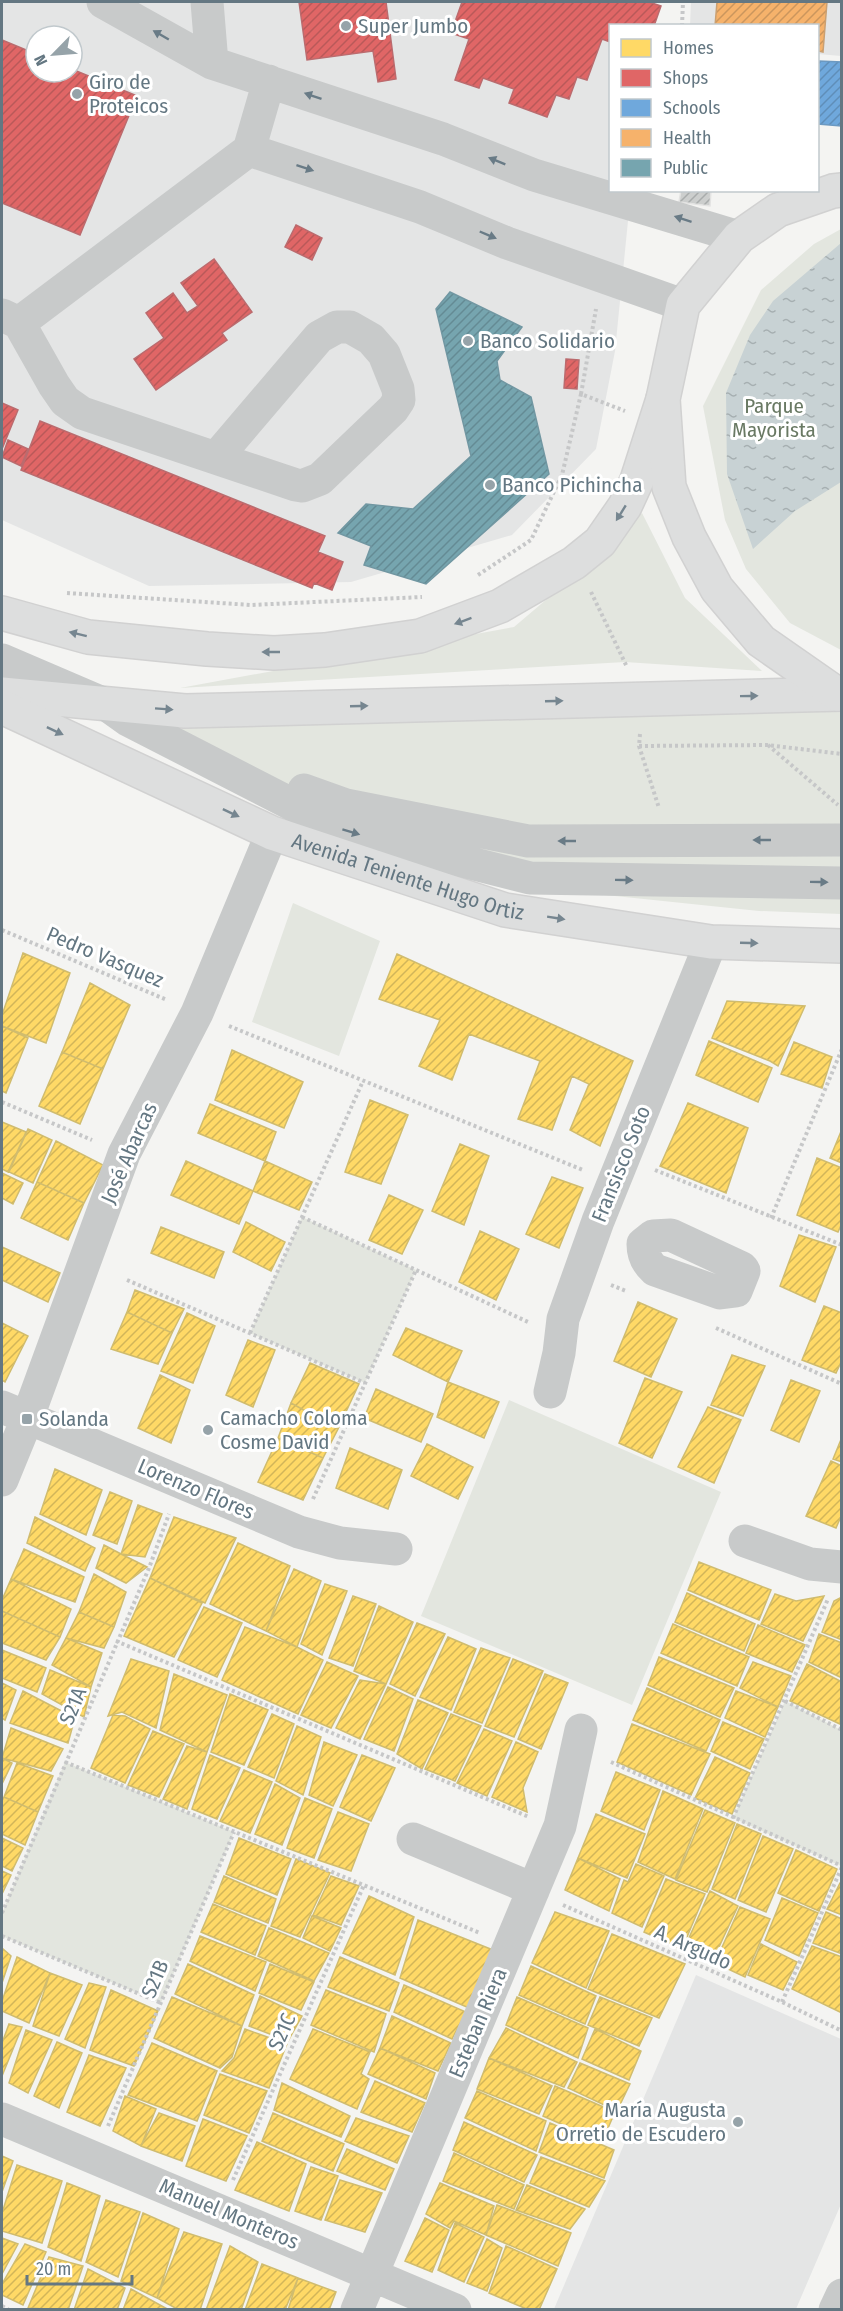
<svg xmlns="http://www.w3.org/2000/svg" width="843" height="2311" viewBox="0 0 843 2311" font-family="'Fira Sans Condensed',sans-serif">
<defs>
<pattern id="water-ripples" width="26" height="14" patternUnits="userSpaceOnUse" patternTransform="scale(1.5)"><rect width="26" height="14" fill="#c8d2d4"/><path d="M2 4q2-2 4 0t4 0M15 11q2-2 4 0t4 0" fill="none" stroke="#a6afb1"/></pattern>
<pattern id="homes-hatch" width="6" height="6" patternUnits="userSpaceOnUse" patternTransform="scale(1.5)"><rect width="6" height="6" fill="#ffd966"/><path d="M-1 1l2-2M0 6l6-6M5 7l2-2" fill="none" stroke="#d2b559"/></pattern>
<pattern id="shops-hatch" width="6" height="6" patternUnits="userSpaceOnUse" patternTransform="scale(1.5)"><rect width="6" height="6" fill="#e06666"/><path d="M-1 1l2-2M0 6l6-6M5 7l2-2" fill="none" stroke="#b95959"/></pattern>
<pattern id="schools-hatch" width="6" height="6" patternUnits="userSpaceOnUse" patternTransform="scale(1.5)"><rect width="6" height="6" fill="#6fa8dc"/><path d="M-1 1l2-2M0 6l6-6M5 7l2-2" fill="none" stroke="#5f8eb8"/></pattern>
<pattern id="health-hatch" width="6" height="6" patternUnits="userSpaceOnUse" patternTransform="scale(1.5)"><rect width="6" height="6" fill="#f6b26b"/><path d="M-1 1l2-2M0 6l6-6M5 7l2-2" fill="none" stroke="#cb965d"/></pattern>
<pattern id="public-hatch" width="6" height="6" patternUnits="userSpaceOnUse" patternTransform="scale(1.5)"><rect width="6" height="6" fill="#76a5af"/><path d="M-1 1l2-2M0 6l6-6M5 7l2-2" fill="none" stroke="#648b94"/></pattern>
<pattern id="building-hatch" width="6" height="6" patternUnits="userSpaceOnUse" patternTransform="scale(1.5)"><rect width="6" height="6" fill="#cccecd"/><path d="M-1 1l2-2M0 6l6-6M5 7l2-2" fill="none" stroke="#a9acac"/></pattern>
</defs>
<rect width="100%" height="100%" fill="#f4f4f2"/>
<!-- built -->
<path fill="#e4e5e5" fill-rule="evenodd" d="M2,2h647l-2,23 -37,1v164l21,1 -16,160 -19,98 -84,86 -161,47 -202,4 -147,-66zM36,36h36v36h-36z
M691,2h149l1,54 -23,-2v-28h-128z
M696,1975l145,64v165l-45,105h-242z"/>
<!-- green -->
<path fill="#e3e6df" d="M841,229v421l-51,-27 -44,-54 -21,-49 -22,-114 58,-116 53,-46z
M642,513l43,85 77,73 -137,-9 -445,26 334,-61 66,-56z
M106,705l735,6v203l-82,-3 -240,-25z
M293,903l87,38 -41,115 -87,-34z
M302,1217l114,53 -51,113 -115,-50z
M509,1400l212,92 -89,213 -211,-89z
M785,1701l56,29v136l-108,-48z
M65,1762l169,70 -73,171 -159,-67v-23z"/>
<!-- water -->
<path fill="url(#water-ripples)" d="M841,243v239l-46,29 -42,38 -26,-75 -1,-81 24,-58 23,-34z"/>
<!-- homes -->
<path fill="url(#homes-hatch)" stroke="#d0bc6e" stroke-width="1.5" d="M23,953l47,20 -24,70 -44,-17v-11z
M397,954l236,107 -33,85 -30,-16 19,-46 -17,-8 -20,54 -34,-11 22,-58 -71,-27 -17,46 -33,-14 21,-46 -61,-21z
M90,983l40,22 -27,64 -41,-17z
M727,1001l78,5 -27,60 -8,-5 -58,-23z
M2,1026l26,12 -22,55 -4,-2z
M709,1041l63,27 -14,34 -62,-27z
M794,1042l38,15 -10,31 -41,-14z
M232,1050l71,32 -19,46 -69,-28z
M62,1052l41,17 -23,55 -41,-18z
M370,1100l38,15 -27,69 -36,-12z
M688,1103l60,25 -22,65 -66,-27z
M210,1104l66,28 -11,29 -67,-28z
M2,1122l24,10 -18,40 -6,-3z
M28,1129l24,11 -19,43 -24,-11z
M842,1129v34l-12,-5z
M56,1141l47,24 -19,38 -47,-21z
M460,1144l29,12 -25,69 -32,-14z
M817,1158l25,10v55l-4,9 -41,-17z
M186,1161l67,30 -14,33 -68,-29z
M265,1161l47,21 -13,28 -46,-19z
M2,1173l21,10 -10,21 -11,-6z
M552,1177l31,11 -24,60 -33,-14z
M37,1182l47,21 -16,37 -47,-22z
M389,1195l34,15 -21,44 -33,-14z
M246,1222l39,20 -14,29 -38,-19z
M161,1227l63,25 -10,26 -63,-25z
M480,1231l39,18 -23,51 -37,-18z
M799,1235l37,12 -21,55 -35,-16z
M2,1247l58,26 -12,29 -46,-22z
M135,1290l49,19 -12,24 -45,-21z
M638,1302l39,17 -26,58 -37,-16z
M824,1306l18,7v47l-6,13 -34,-13z
M127,1312l45,21 -14,31 -47,-15z
M187,1313l28,13 -22,57 -32,-12z
M2,1323l26,13 -23,46 -3,-2z
M406,1328l56,23 -14,31 -55,-27z
M248,1340l27,10 -22,57 -27,-12z
M732,1355l33,11 -22,50 -32,-11z
M310,1363l49,21 -21,45 -47,-26z
M160,1375l30,15 -19,53 -33,-15z
M645,1378l37,14 -30,66 -33,-15z
M791,1380l29,11 -21,51 -28,-12z
M448,1382l51,20 -15,36 -47,-21z
M376,1389l57,25 -12,28 -57,-24z
M291,1403l47,26 -15,29 -45,-20z
M708,1407l33,13 -27,63 -36,-16z
M842,1437v25l-9,-3z
M278,1438l45,20 -20,42 -45,-18z
M427,1444l46,23 -15,32 -47,-23z
M350,1448l52,22 -14,39 -52,-21z
M831,1461l11,5v48l-6,14 -30,-12z
M55,1469l47,21 -16,45 -46,-21z
M110,1492l22,9 -15,43 -24,-9z
M138,1505l24,9 -17,43 -24,-3z
M35,1517l60,31 -10,23 -58,-28z
M174,1517l62,21 -31,65 -55,-25z
M238,1543l52,23 -24,65 -56,-27z
M104,1545l17,9 26,13 -21,16 -30,-15z
M24,1549l60,28 -9,25 -64,-23z
M699,1562l72,28 -12,30 -71,-30z
M294,1569l27,12 -24,66 -31,-16z
M94,1574l32,18 -12,35 -35,-15z
M150,1578l52,25 -28,54 -50,-21z
M11,1579l60,30 -11,28 -58,-26v-11z
M325,1584l22,7 -25,64 -21,-11z
M687,1593l68,31 -11,27 -69,-29z
M775,1594l21,7 28,-5 -21,45 -42,-17z
M353,1596l23,8 -23,62 -24,-8z
M842,1597v43l-20,-8 12,-31z
M379,1606l34,16 -27,62 -32,-13z
M204,1607l38,16 -25,54 -39,-17z
M2,1611l58,26 -14,23 -44,-17z
M79,1612l35,15 -10,21 -38,-10z
M417,1623l28,11 -30,62 -25,-12z
M673,1624l76,33 -12,29 -76,-33z
M758,1625l47,20 -13,27 -46,-19z
M245,1627l52,20 26,13 -25,54 -76,-34z
M819,1634l23,9v35l-33,-16z
M448,1637l28,12 -25,61 -31,-13z
M66,1638l36,15 -11,34 -39,-22z
M481,1648l29,10 -28,65 -28,-11z
M2,1650l44,18 -9,24 -35,-14z
M659,1657l75,31 -14,29 -72,-32z
M131,1659l38,12 -13,57 -34,-16 -14,4z
M513,1659l30,12 -29,66 -29,-11z
M327,1662l31,14 -27,52 -30,-13z
M753,1662l38,14 -13,31 -38,-19z
M807,1664l35,18 -2,42 -50,-23z
M50,1670l41,17 -7,30 -42,-23z
M174,1674l53,21 -20,57 -47,-22z
M545,1674l23,9 -27,66 -23,-10z
M360,1680l26,4 -26,55 -24,-11z
M2,1683l14,7 -11,30 -3,-2z
M388,1687l25,12 -19,52 -30,-12z
M647,1688l73,32 -14,31 -73,-31z
M23,1691l52,27 -7,25 -58,-20z
M736,1691l42,16 -13,30 -40,-19z
M230,1694l38,16 -24,55 -33,-13z
M418,1700l30,13 -26,56 -25,-15z
M272,1714l22,10 -20,54 -26,-11z
M451,1714l30,12 -26,55 -30,-12z
M113,1715l12,1 25,13 -25,54 -34,-15z
M723,1722l41,17 -14,30 -39,-18z
M632,1724l78,30 -19,41 -74,-33z
M297,1726l24,11 -18,58 -27,-14z
M11,1728l52,21 -12,22 -49,-13z
M484,1729l28,12 -25,55 -30,-13z
M153,1731l31,13 -25,53 -31,-12z
M324,1742l33,13 -24,51 -24,-11z
M516,1742l22,10 -15,36 4,24 -35,-15z
M187,1746l20,6 -20,57 -24,-10z
M210,1755l30,13 -23,51 -25,-10z
M362,1755l33,13 -24,53 -31,-14z
M715,1757l35,16 -18,41 -37,-16z
M2,1758l10,5 -10,21z
M17,1763l36,13 -15,36 -34,-15z
M244,1770l28,12 -22,51 -30,-12z
M616,1772l44,18 -16,40 -43,-19z
M275,1784l25,14 -18,47 -27,-11z
M663,1791l40,18 -28,70 -37,-17z
M4,1797l34,15 -13,33 -23,-11v-33z
M305,1798l27,11 -18,49 -27,-10z
M705,1810l30,13 -28,69 -31,-12z
M338,1812l31,12 -18,47 -33,-11z
M596,1814l49,20 -18,44 -49,-20z
M737,1824l24,10 -26,65 -23,-10z
M763,1836l30,13 -27,63 -28,-12z
M2,1838l21,10 -11,23 -10,-5z
M239,1838l52,21 -14,36 -51,-21z
M796,1850l41,19 -18,42 -41,-18z
M578,1858l42,21 -11,32 -44,-21z
M296,1859l34,14 -30,64 -29,-11z
M636,1864l28,12 -22,51 -30,-14 12,-33 4,2z
M2,1871l9,4 -9,19z
M224,1876l52,23 -8,24 -54,-21z
M331,1876l28,10 -18,39 -28,-10z
M666,1879l39,15 -23,55 -38,-17z
M840,1883h2v32l-15,-6z
M710,1891l28,15 -26,56 -28,-13z
M369,1896l45,21 -19,58 -52,-22z
M782,1898l36,15 -19,43 -34,-16z
M213,1904l53,22 -11,29 -54,-23z
M740,1907l30,12 -25,58 -30,-14z
M555,1912l54,19 -23,57 -54,-25z
M826,1912l16,7v35l-29,-11z
M312,1916l29,12 -11,23 -27,-13z
M418,1920l75,30 -24,58 -69,-30z
M269,1928l60,25 -15,28 -56,-25z
M612,1934l73,30 -26,54 -71,-29z
M200,1936l66,26 -11,29 -65,-30z
M761,1944l36,18 -14,28 -35,-15z
M812,1946l30,11v56l-50,-24z
M2,1948l9,8 -9,27z
M17,1957l33,16 -21,50 -27,-12v-10z
M340,1957l59,26 -10,28 -61,-24z
M188,1964l66,31 -12,31 -67,-32z
M270,1964l44,18 -13,28 -42,-17z
M531,1966l65,30 -11,28 -66,-29z
M50,1973l32,12 -23,51 -26,-10z
M89,1983l17,4 -21,61 -20,-9z
M404,1985l62,27 -14,27 -58,-27z
M111,1990l47,21 -24,55 -44,-16z
M326,1990l60,24 -12,38 -63,-27z
M260,1996l42,20 -14,25 -39,-15z
M172,1997l70,29 -10,31 -12,11 -66,-30z
M517,1997l71,31 -10,30 -72,-33z
M600,1997l52,21 -13,28 -51,-21z
M392,2016l59,27 -13,28 -58,-23z
M9,2024l13,3 -20,49v-33z
M506,2028l71,34 -13,25 -75,-29z
M245,2029l42,15 -18,44 -47,-17 12,-13z
M313,2029l57,23 -9,22 8,5 -12,30 -67,-30z
M595,2029l46,22 -12,29 -47,-21z
M26,2030l26,10 -24,53 -19,-10z
M57,2042l25,11 -23,55 -25,-12z
M152,2043l65,28 -20,50 -69,-26z
M380,2048l55,25 -9,26 -58,-25z
M89,2055l37,13 -26,58 -33,-14z
M489,2058l63,28 -13,28 -62,-25z
M580,2063l50,21 -13,27 -49,-23z
M220,2074l47,17 -18,42 -45,-18z
M375,2081l50,22 -13,29 -51,-20z
M282,2083l68,33 -9,21 -67,-27z
M555,2086l60,26 -13,30 -59,-26z
M477,2091l69,30 -10,30 -71,-33z
M125,2096l31,13 -15,37 -28,-15z
M159,2113l36,13 -13,35 -41,-15z
M273,2113l71,31 -11,27 -71,-30z
M356,2118l53,18 -12,27 -52,-22z
M203,2119l44,17 -21,45 -40,-15z
M464,2122l73,33 -13,27 -71,-32z
M550,2123l64,27 -10,28 -65,-26z
M257,2142l49,22 -17,47 -54,-21z
M347,2149l47,20 -9,21 -48,-19z
M454,2153l70,32 -10,24 -71,-28z
M2,2156l11,5 -11,31z
M541,2157l64,24 -16,26 -59,-24z
M17,2165l45,16 -20,62 -40,-12v-18z
M311,2167l27,9 -17,44 -26,-9z
M340,2180l42,13 -17,39 -40,-12z
M67,2183l33,13 -19,65 -33,-14z
M440,2183l54,23 -8,29 -32,-14 -4,7 -24,-14z
M527,2185l58,24 -15,20 -54,-19z
M106,2200l34,12 -22,65 -32,-15z
M497,2205l74,28 -13,33 -72,-31z
M143,2213l36,16 -22,69 -36,-17z
M425,2218l24,12 -17,42 -27,-11z
M455,2223l29,14 -20,45 -26,-12z
M184,2232l38,12 -22,66h-21l-22,-12z
M2,2238l16,6 -16,30z
M487,2239l15,9 -15,43 -20,-8z
M25,2244l21,8 -23,53 -21,-10v-11z
M230,2246l28,16 -17,48h-35z
M506,2246l51,23 -18,41h-10l-40,-17z
M49,2257l34,9 -15,44 -40,-2z
M262,2264l36,14 -13,32h-40z
M88,2269l37,19 -8,22h-43z
M298,2278l38,14 -7,18h-41z
M131,2289l38,21h-46z"/>
<!-- shops -->
<path fill="url(#shops-hatch)" stroke="#bb6b6e" stroke-width="1.5" d="M299,2h87l10,77 -18,3 -5,-31 -66,9z
M462,2h187l12,4 -7,20h-44v16l-8,-3 -15,41 -10,-3 -8,22 -13,-4 -9,22 -38,-14 5,-14 -31,-11 -4,10 -24,-8 14,-41 -18,-6z
M2,40l34,14v18h36v-3l65,27 -57,139 -78,-32z
M296,225l26,13 -10,22 -27,-13z
M214,259l38,53 -30,21 5,7 -71,50 -22,-31 30,-21 -18,-25 27,-20 14,20 11,-7 -17,-23z
M566,359l13,1 -2,29 -13,-1z
M2,403l16,7 -16,39z
M40,421l285,115 -7,16 25,10 -11,28 -18,-7 -2,5 -291,-118z
M8,440l20,9 -7,17 -19,-9z"/>
<!-- schools -->
<path fill="url(#schools-hatch)" stroke="#6c99c1" stroke-width="1.5" d="M818,61l24,1 -1,64 -23,-2z"/>
<!-- health -->
<path fill="url(#health-hatch)" stroke="#caa072" stroke-width="1.5" d="M717,2h110l-4,50 -5,-1v-25h-103z"/>
<!-- public -->
<path fill="url(#public-hatch)" stroke="#7197a2" stroke-width="1.5" d="M450,292l72,35 -25,34 3,19 31,17 18,77 -123,110 -62,-19 7,-19 -33,-13 28,-29 47,5 58,-53 -35,-147z"/>
<!-- building -->
<path fill="url(#building-hatch)" stroke="#e3e3e2" stroke-width="1.5" d="M681,190h30l-1,16 -31,-4z"/>
<g fill="none" stroke-linecap="round" stroke-linejoin="round">
<!-- major casing -->
<g stroke="#d1d1d1" stroke-width="36">
<g id="major">
<path d="M2,613l86,24 119,12 67,4 51,-3 95,-14 80,-30 74,-43 26,-21 25,-36 12,-26 26,-81"/>
<path d="M2,694l183,17 657,-17"/>
<path d="M837,694l-76,-53 -44,-52 -28,-52 -20,-50 -6,-88 20,-94 56,-68 39,-27 55,-19 9,-1"/>
<path id="s1" d="M2,707l270,126 233,77 206,32 131,4"/>
</g>
</g>
<!-- path -->
<path stroke="#c6c7c8" stroke-width="4" stroke-dasharray="3 3" stroke-linecap="butt" d="M682,26l1,-24
M581,394l15,-85
M478,575l53,-35 31,-65 19,-81 44,17
M591,592l36,75
M67,593l184,12 171,-8
M640,734l-1,12 20,62
M768,745l70,60
M639,746l128,-1 75,9
M2,930l165,70
M229,1026l354,144
M2,1102l90,38
M655,1170l187,75
M302,1217l226,105
M771,1218l71,-169
M127,1280l238,103
M611,1285l15,6
M716,1328l126,56
M250,1333l113,-252
M313,1499l103,-229
M116,1641l413,176
M785,1701l57,29
M65,1762l415,171
M611,1762l231,104
M733,1818l95,-219
M563,1905l219,97 60,29
M2,1913l147,-345 20,-54
M2,1936l159,67
M782,2002l60,-135
M108,2126l126,-294
M233,2180l131,-295
M2,2306l7,4"/>
<!-- minor -->
<path stroke="#c8caca" stroke-width="33" d="M103,2l109,61 231,76 91,36 205,62
M207,2l5,61
M249,150l171,57 87,36 176,62
M2,315l17,8 230,-173 20,-69
M19,323l35,62 11,16 17,12 214,72 6,1 18,-7 73,-70 6,-9 -1,-11 -14,-35 -13,-15 -21,-12h-13l-18,10 -103,121
M2,660l105,45 21,15 216,111 186,47 312,5
M304,790l42,15 182,36 314,-1
M671,1235l71,33 2,3 -8,20 -16,2 -65,-23c-8,-7 -12,-14 -12,-26l10,-8z
M550,1392l9,-39 4,-34 35,-98 113,-279
M2,1407l297,125 41,11 56,6
M2,1480l25,-61 97,-265 73,-141 75,-180
M745,1541l65,23 32,3
M413,1839l108,45 12,7
M2,2119l453,191
M357,2310l203,-484 21,-96
M835,2310l7,-15"/>
<!-- major -->
<use href="#major" stroke="#dddede" stroke-width="33"/>
</g>
<!-- one-way arrows -->
<defs><path id="oneway-solid" d="M-6-.8H1V-3.2L6.5 0L1 3.2V.8H-6Z" transform="scale(1.5)"/></defs>
<g fill="#697b86">
<use href="#oneway-solid" transform="translate(161 35) rotate(-150)"/>
<use href="#oneway-solid" transform="translate(313 96) rotate(-161)"/>
<use href="#oneway-solid" transform="translate(497 161) rotate(-158)"/>
<use href="#oneway-solid" transform="translate(305 168) rotate(18)"/>
<use href="#oneway-solid" transform="translate(683 219) rotate(-162)"/>
<use href="#oneway-solid" transform="translate(488 235) rotate(23)"/>
<use href="#oneway-solid" transform="translate(351 832) rotate(17)"/>
<use href="#oneway-solid" transform="translate(762 840) rotate(180)"/>
<use href="#oneway-solid" transform="translate(567 841) rotate(180)"/>
<use href="#oneway-solid" transform="translate(624 880) rotate(1)"/>
<use href="#oneway-solid" transform="translate(819 882) rotate(1)"/>
</g>
<g fill="#768690">
<use href="#oneway-solid" transform="translate(621 513) rotate(122)"/>
<use href="#oneway-solid" transform="translate(463 621) rotate(160)"/>
<use href="#oneway-solid" transform="translate(78 634) rotate(-166)"/>
<use href="#oneway-solid" transform="translate(271 652) rotate(-180)"/>
<use href="#oneway-solid" transform="translate(749 696) rotate(-1)"/>
<use href="#oneway-solid" transform="translate(554 701) rotate(-2)"/>
<use href="#oneway-solid" transform="translate(359 706) rotate(-2)"/>
<use href="#oneway-solid" transform="translate(164 709) rotate(4)"/>
<use href="#oneway-solid" transform="translate(55 731) rotate(25)"/>
<use href="#oneway-solid" transform="translate(231 813) rotate(25)"/>
<use href="#oneway-solid" transform="translate(556 918) rotate(9)"/>
<use href="#oneway-solid" transform="translate(749 943) rotate(2)"/>
</g>
<!-- markers -->
<g fill="#96a3a9" stroke="#fff" stroke-width="2">
<circle cx="346" cy="26" r="6"/>
<circle cx="77" cy="94" r="6"/>
<circle cx="468" cy="341" r="6"/>
<circle cx="490" cy="485" r="6"/>
<rect x="21" y="1413" width="12" height="12" rx="3"/>
<circle cx="208" cy="1430" r="6"/>
<circle cx="738" cy="2122" r="6"/>
</g>
<g text-anchor="middle" stroke-width="6" stroke-linejoin="round" paint-order="stroke">
<!-- poi labels -->
<g font-size="21" fill="#647782" stroke="#fff" text-anchor="start">
<text x="358" y="33">Super Jumbo</text>
<text x="89" y="89">Giro de<tspan x="89" dy="24">Proteicos</tspan></text>
<text x="480" y="348">Banco Solidario</text>
<text x="502" y="492">Banco Pichincha</text>
<text x="220" y="1425">Camacho Coloma<tspan x="220" dy="24">Cosme David</tspan></text>
<text x="39" y="1426">Solanda</text>
<text x="726" y="2117" text-anchor="end">María Augusta<tspan x="726" dy="24">Orretio de Escudero</tspan></text>
</g>
<!-- park labels -->
<g font-size="21" fill="#697963" stroke="#fff">
<text x="774" y="413">Parque<tspan x="774" dy="24">Mayorista</tspan></text>
</g>
<!-- street labels -->
<g font-size="21" fill="#647782" stroke="#fff">
<text dy="7" stroke="none"><textPath href="#s1" startOffset="441">Avenida Teniente Hugo Ortiz</textPath></text>
<text transform="translate(105 957) rotate(23)" y="7">Pedro Vasquez</text>
<text transform="translate(129 1153) rotate(-66)" y="7">José Abarcas</text>
<text transform="translate(621 1164) rotate(-68)" y="7">Fransisco Soto</text>
<text transform="translate(196 1489) rotate(23)" y="7">Lorenzo Flores</text>
<text transform="translate(73 1706) rotate(-67)" y="7">S21A</text>
<text transform="translate(693 1947) rotate(24)" y="7">A. Argudo</text>
<text transform="translate(155 1979) rotate(-67)" y="7">S21B</text>
<text transform="translate(478 2023) rotate(-67)" y="7">Esteban Riera</text>
<text transform="translate(282 2032) rotate(-66)" y="7">S21C</text>
<text transform="translate(229 2214) rotate(23)" y="7">Manuel Monteros</text>
</g>
</g>
<!-- border -->
<rect width="843" height="2311" fill="none" stroke="#647782" stroke-width="6"/>
<!-- legend -->
<rect x="609" y="24" width="210" height="168" fill="#ffffff" stroke="#c1c9cd" stroke-width="1.5"/>
<rect x="621" y="39" width="30" height="18" fill="#ffd966" stroke="#c1c9cd" stroke-width="1.5"/>
<text x="663" y="54" font-size="18" fill="#647782">Homes</text>
<rect x="621" y="69" width="30" height="18" fill="#e06666" stroke="#c1c9cd" stroke-width="1.5"/>
<text x="663" y="84" font-size="18" fill="#647782">Shops</text>
<rect x="621" y="99" width="30" height="18" fill="#6fa8dc" stroke="#c1c9cd" stroke-width="1.5"/>
<text x="663" y="114" font-size="18" fill="#647782">Schools</text>
<rect x="621" y="129" width="30" height="18" fill="#f6b26b" stroke="#c1c9cd" stroke-width="1.5"/>
<text x="663" y="144" font-size="18" fill="#647782">Health</text>
<rect x="621" y="159" width="30" height="18" fill="#76a5af" stroke="#c1c9cd" stroke-width="1.5"/>
<text x="663" y="174" font-size="18" fill="#647782">Public</text>
<!-- north arrow -->
<g transform="translate(54 54) rotate(245)"><circle r="28" fill="#ffffff" stroke="#c1c9cd" stroke-width="1.5"/>
<path d="M0-4.5L10 22L0 15L-10 22Z" fill="#96a3a9"/>
<text y="-9" font-size="16" font-weight="bold" text-anchor="middle" fill="#647782">N</text>
</g>
<!-- scale -->
<path d="M27 2275v9h105v-9" fill="none" stroke="#647782" stroke-width="3"/>
<text x="36" y="2275" font-size="18" fill="#647782" stroke="#ffffff" stroke-width="4.5" paint-order="stroke">20 m</text>
</svg>
